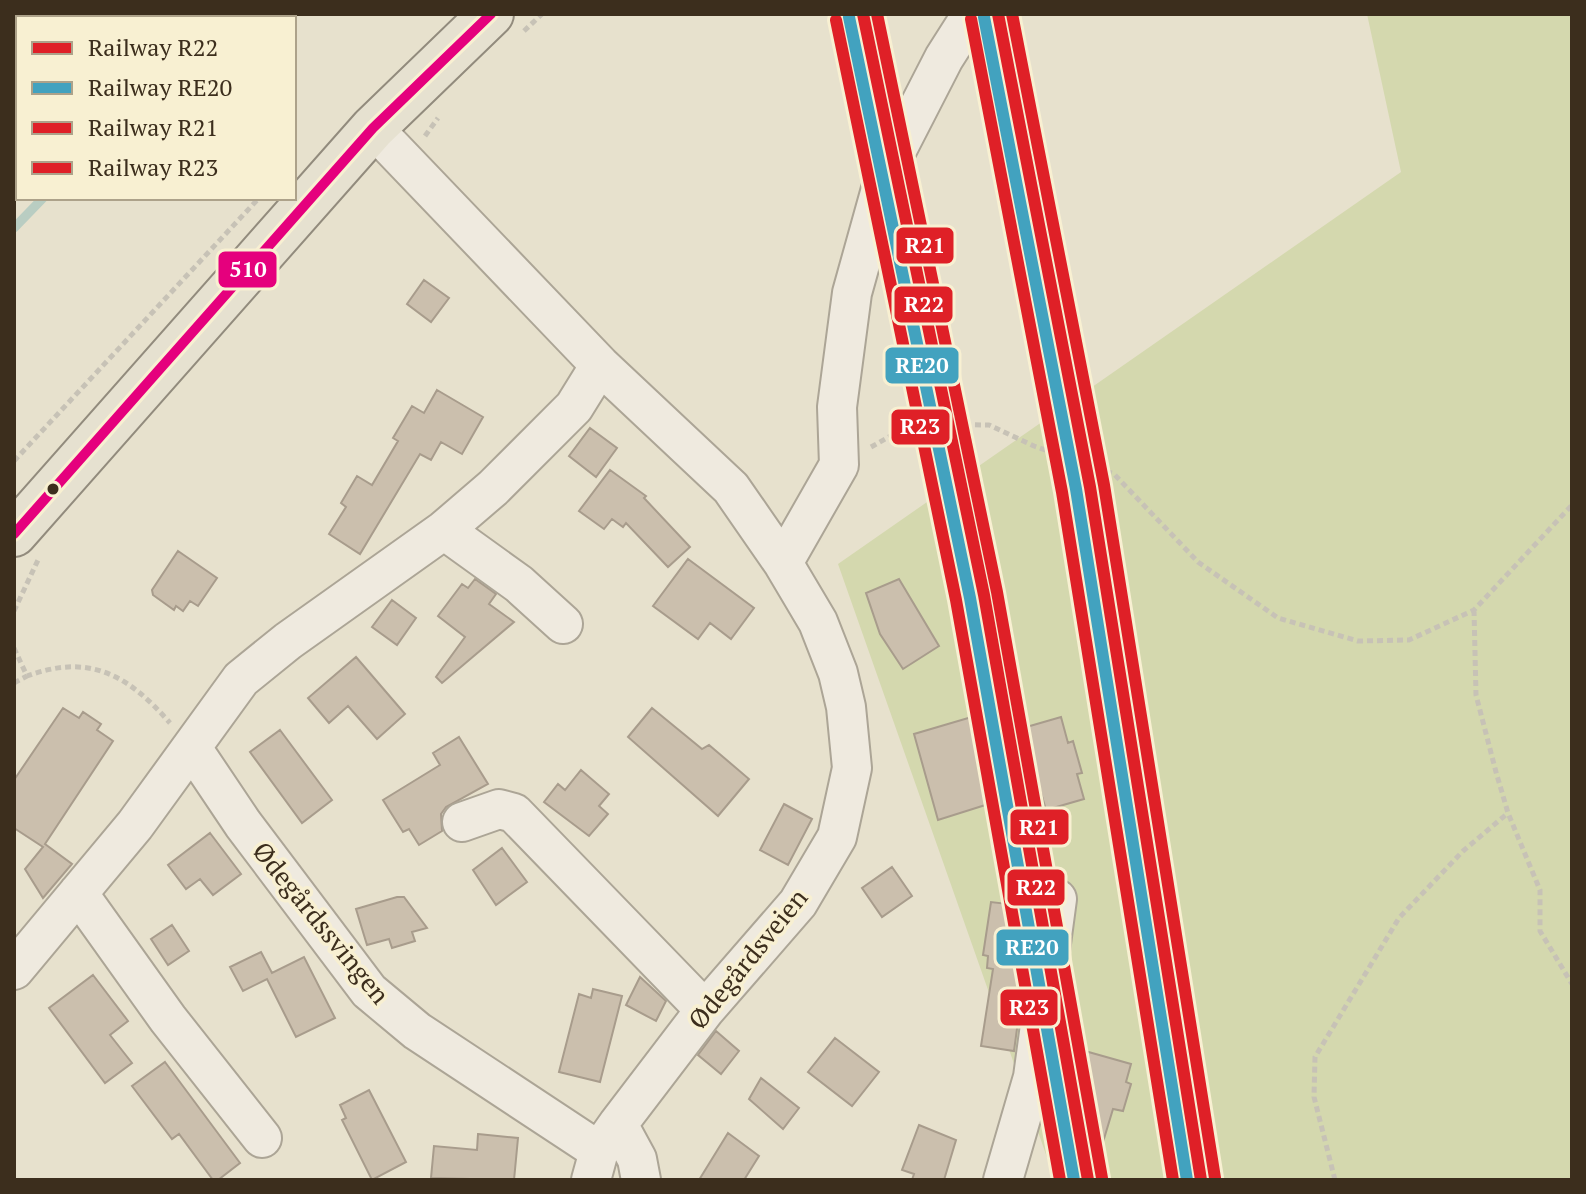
<svg xmlns="http://www.w3.org/2000/svg" width="1586" height="1194" viewBox="0 0 1586 1194" font-family="'PT Serif',serif">
<rect width="100%" height="100%" fill="#e7e1cd"/>
<!-- green -->
<path fill="#d4d8ae" d="M1367,14h205v1166h-517l-217,-616 563,-392z"/>
<g fill="none" stroke-linecap="round" stroke-linejoin="round">
<!-- stream -->
<path stroke="#b9cdc2" stroke-width="9" d="M241,18l5,-4
M14,228l29,-30"/>
</g>
<!-- building -->
<path fill="#cbbfad" stroke="#a89c8c" stroke-width="2" d="M424,280l25,18 -18,24 -24,-18z
M437,390l46,27 -21,37 -21,-12 -10,18 -11,-6 -60,100 -31,-20 17,-27 -5,-4 16,-27 15,9 26,-44 -5,-3 19,-32 12,7z
M590,428l27,20 -21,29 -27,-21z
M610,470l36,26 -2,2 46,49 -22,20 -42,-44 -3,4 -11,-8 -8,10 -25,-18z
M178,551l39,27 -19,28 -8,-5 -7,10 -7,-5 -2,4 -21,-15 -1,-5z
M688,559l66,49 -23,31 -21,-16 -12,16 -45,-33z
M475,579l21,15 -7,10 25,18 -72,61 -6,-6 29,-40 -27,-21 24,-32 6,4z
M899,579l40,67 -36,23 -23,-35 -14,-41z
M392,600l24,18 -19,27 -25,-18z
M356,657l49,57 -28,25 -29,-33 -19,17 -21,-25z
M63,708l16,10 4,-6 18,12 -4,6 16,11 -68,103 27,20 -29,34 -18,-29 18,-22 -29,-19v-48z
M652,708l50,41 7,-4 40,34 -31,37 -90,-79z
M975,716l7,27 42,-10 -1,-5 38,-11 7,26 5,-2 9,32 -5,1 7,25 -38,11 -7,-24 -42,11 1,4 -60,19 -24,-86z
M280,730l52,70 -30,23 -52,-71z
M459,737l29,47 -42,23 -5,7 1,17 -23,14 -10,-16 -6,3 -20,-32 57,-35 -7,-12z
M581,770l28,24 -10,12 9,8 -19,22 -45,-34 14,-18 7,6z
M784,804l28,15 -24,46 -28,-15z
M210,833l31,41 -28,21 -13,-16 -14,10 -18,-24z
M502,848l25,34 -31,23 -23,-35z
M892,867l20,29 -30,21 -20,-29z
M1009,891l27,3 -21,119 4,1 -5,37 -33,-5 12,-77 -6,-1 1,-12 -5,-1 8,-53 16,2z
M397,897h7l23,31 -15,4 3,9 -23,7 -3,-9 -22,6 -11,-36z
M172,925l17,26 -21,14 -17,-26z
M261,952l11,21 32,-16 31,61 -39,19 -29,-58 -24,12 -13,-24z
M93,975l35,46 -18,14 22,28 -27,20 -56,-75z
M640,977l26,24 -10,20 -30,-16z
M593,989l29,7 -22,86 -41,-10 20,-78 12,4z
M716,1031l23,20 -18,23 -23,-19z
M835,1038l44,34 -27,34 -44,-34z
M1085,1051l46,13 -5,18 5,2 -8,27 -10,-2 -13,43 -42,-13 6,-16 -20,-6 9,-29 19,6z
M165,1062l75,101 -22,17h-5l-34,-46 -7,5 -40,-53z
M761,1078l38,30 -16,21 -34,-30z
M369,1090l37,72 -34,18 -30,-60 4,-2 -6,-13z
M919,1125l37,15 -12,40h-32l2,-6 -12,-4z
M728,1133l31,23 -15,24h-45z
M478,1134l40,4 -4,42 -83,-2 3,-32 43,4z"/>
<g fill="none" stroke-linecap="round" stroke-linejoin="round">
<!-- minor casing -->
<g stroke="#aca596" stroke-width="42">
<path id="minor" d="M373,128l227,237 131,123 52,75 35,59 20,51 8,34 6,61 -15,69 -39,66 -93,107 -87,114 -19,27 -8,29
M444,530l75,54 44,40
M783,563l56,-98 -2,-58 15,-114 34,-122 58,-113 28,-44
M192,748l51,76 126,167 48,40 182,120
M462,822l37,-13 15,4 191,197
M78,893l90,126 94,119
M14,970l121,-145 106,-146 47,-38 156,-111 49,-42 81,-81 26,-42
M618,1124l19,35 4,21
M1003,1180l30,-103 24,-178"/>
</g>
<!-- major casing -->
<g stroke="#928b7d" stroke-width="48">
<path id="major" d="M14,534l359,-406 118,-114"/>
</g>
<!-- path -->
<path stroke="#c7c2b6" stroke-width="5" stroke-dasharray="6 4" stroke-linecap="butt" d="M524,31l18,-17
M425,136l13,-18
M871,447l41,-23 77,1 45,21 80,28 84,88 80,56 80,23 51,-1 65,-30 98,-105
M14,461l245,-263
M1474,610l2,85 20,77 12,41 32,77v41l32,53
M14,611l24,-51
M14,648l13,28c63,-23 101,-1 143,47
M14,683l13,-7
M1335,1180l-21,-83 1,-40 84,-139 64,-67 45,-38"/>
<!-- minor -->
<use href="#minor" stroke="#efeadf" stroke-width="38"/>
<!-- major -->
<use href="#major" stroke="#e6e1d0" stroke-width="44"/>
<!-- bus-1 casing -->
<g stroke="#f8f0d2" stroke-width="16">
<path id="bus-1" d="M14,534l359,-406 118,-114"/>
</g>
<!-- bus-1 -->
<use href="#bus-1" stroke="#e5007d" stroke-width="10"/>
<!-- rail-1 casing -->
<g stroke="#f8f0d2" stroke-width="18">
<path id="rail-1" d="M863,14l121,581 104,585
M998,14l92,473 111,693"/>
</g>
<!-- rail-2 casing -->
<g stroke="#f8f0d2" stroke-width="18">
<path id="rail-2" d="M849,17l121,581 104,582
M984,17l92,472 111,691"/>
</g>
<!-- rail-3 casing -->
<g stroke="#f8f0d2" stroke-width="18">
<path id="rail-3" d="M877,14l120,578 105,586
M1012,14l92,471 111,693"/>
</g>
<!-- rail-4 casing -->
<g stroke="#f8f0d2" stroke-width="18">
<path id="rail-4" d="M971,19l91,473 111,688
M836,20l120,580 104,580"/>
</g>
<!-- rail-1 -->
<use href="#rail-1" stroke="#df2027" stroke-width="12"/>
<!-- rail-2 -->
<use href="#rail-2" stroke="#42a2bf" stroke-width="12"/>
<!-- rail-3 -->
<use href="#rail-3" stroke="#df2027" stroke-width="12"/>
<!-- rail-4 -->
<use href="#rail-4" stroke="#df2027" stroke-width="12"/>
</g>
<!-- markers -->
<circle fill="#3c2e1d" stroke="#f8f0d2" stroke-width="3" cx="53" cy="489" r="7"/>
<g text-anchor="middle" stroke-width="7" stroke-linejoin="round" paint-order="stroke">
<!-- street labels -->
<g font-size="26" fill="#3c2e1d" stroke="#f8f0d2">
<text transform="translate(321 923) rotate(51)" y="9">Ødegårdssvingen</text>
<text transform="translate(748 959) rotate(-51)" y="9">Ødegårdsveien</text>
</g>
</g>
<g stroke="#f8f0d2" stroke-width="3">
<rect x="895" y="226" width="60" height="39" rx="8" fill="#df2027"/>
<rect x="217" y="250" width="61" height="39" rx="8" fill="#e5007d"/>
<rect x="893" y="285" width="61" height="39" rx="8" fill="#df2027"/>
<rect x="884" y="346" width="76" height="39" rx="8" fill="#42a2bf"/>
<rect x="890" y="408" width="61" height="38" rx="8" fill="#df2027"/>
<rect x="1009" y="808" width="61" height="38" rx="8" fill="#df2027"/>
<rect x="1006" y="868" width="60" height="39" rx="8" fill="#df2027"/>
<rect x="995" y="928" width="75" height="39" rx="8" fill="#42a2bf"/>
<rect x="999" y="988" width="60" height="39" rx="8" fill="#df2027"/>
</g>
<g font-size="22" text-anchor="middle" font-weight="bold" fill="#fff">
<text x="925" y="253">R21</text>
<text x="248" y="277">510</text>
<text x="924" y="312">R22</text>
<text x="922" y="373">RE20</text>
<text x="920" y="434">R23</text>
<text x="1039" y="835">R21</text>
<text x="1036" y="895">R22</text>
<text x="1032" y="955">RE20</text>
<text x="1029" y="1015">R23</text>
</g>
<!-- border -->
<rect width="1586" height="1194" fill="none" stroke="#3c2e1d" stroke-width="32"/>
<!-- legend -->
<rect x="16" y="16" width="280" height="184" fill="#f8f0d2" stroke="#ada28a" stroke-width="2"/>
<rect x="32" y="42" width="40" height="12" fill="#df2027" stroke="#ada28a" stroke-width="2"/>
<text x="88" y="56" font-size="24" fill="#3c2e1d">Railway R22</text>
<rect x="32" y="82" width="40" height="12" fill="#42a2bf" stroke="#ada28a" stroke-width="2"/>
<text x="88" y="96" font-size="24" fill="#3c2e1d">Railway RE20</text>
<rect x="32" y="122" width="40" height="12" fill="#df2027" stroke="#ada28a" stroke-width="2"/>
<text x="88" y="136" font-size="24" fill="#3c2e1d">Railway R21</text>
<rect x="32" y="162" width="40" height="12" fill="#df2027" stroke="#ada28a" stroke-width="2"/>
<text x="88" y="176" font-size="24" fill="#3c2e1d">Railway R23</text>
</svg>
